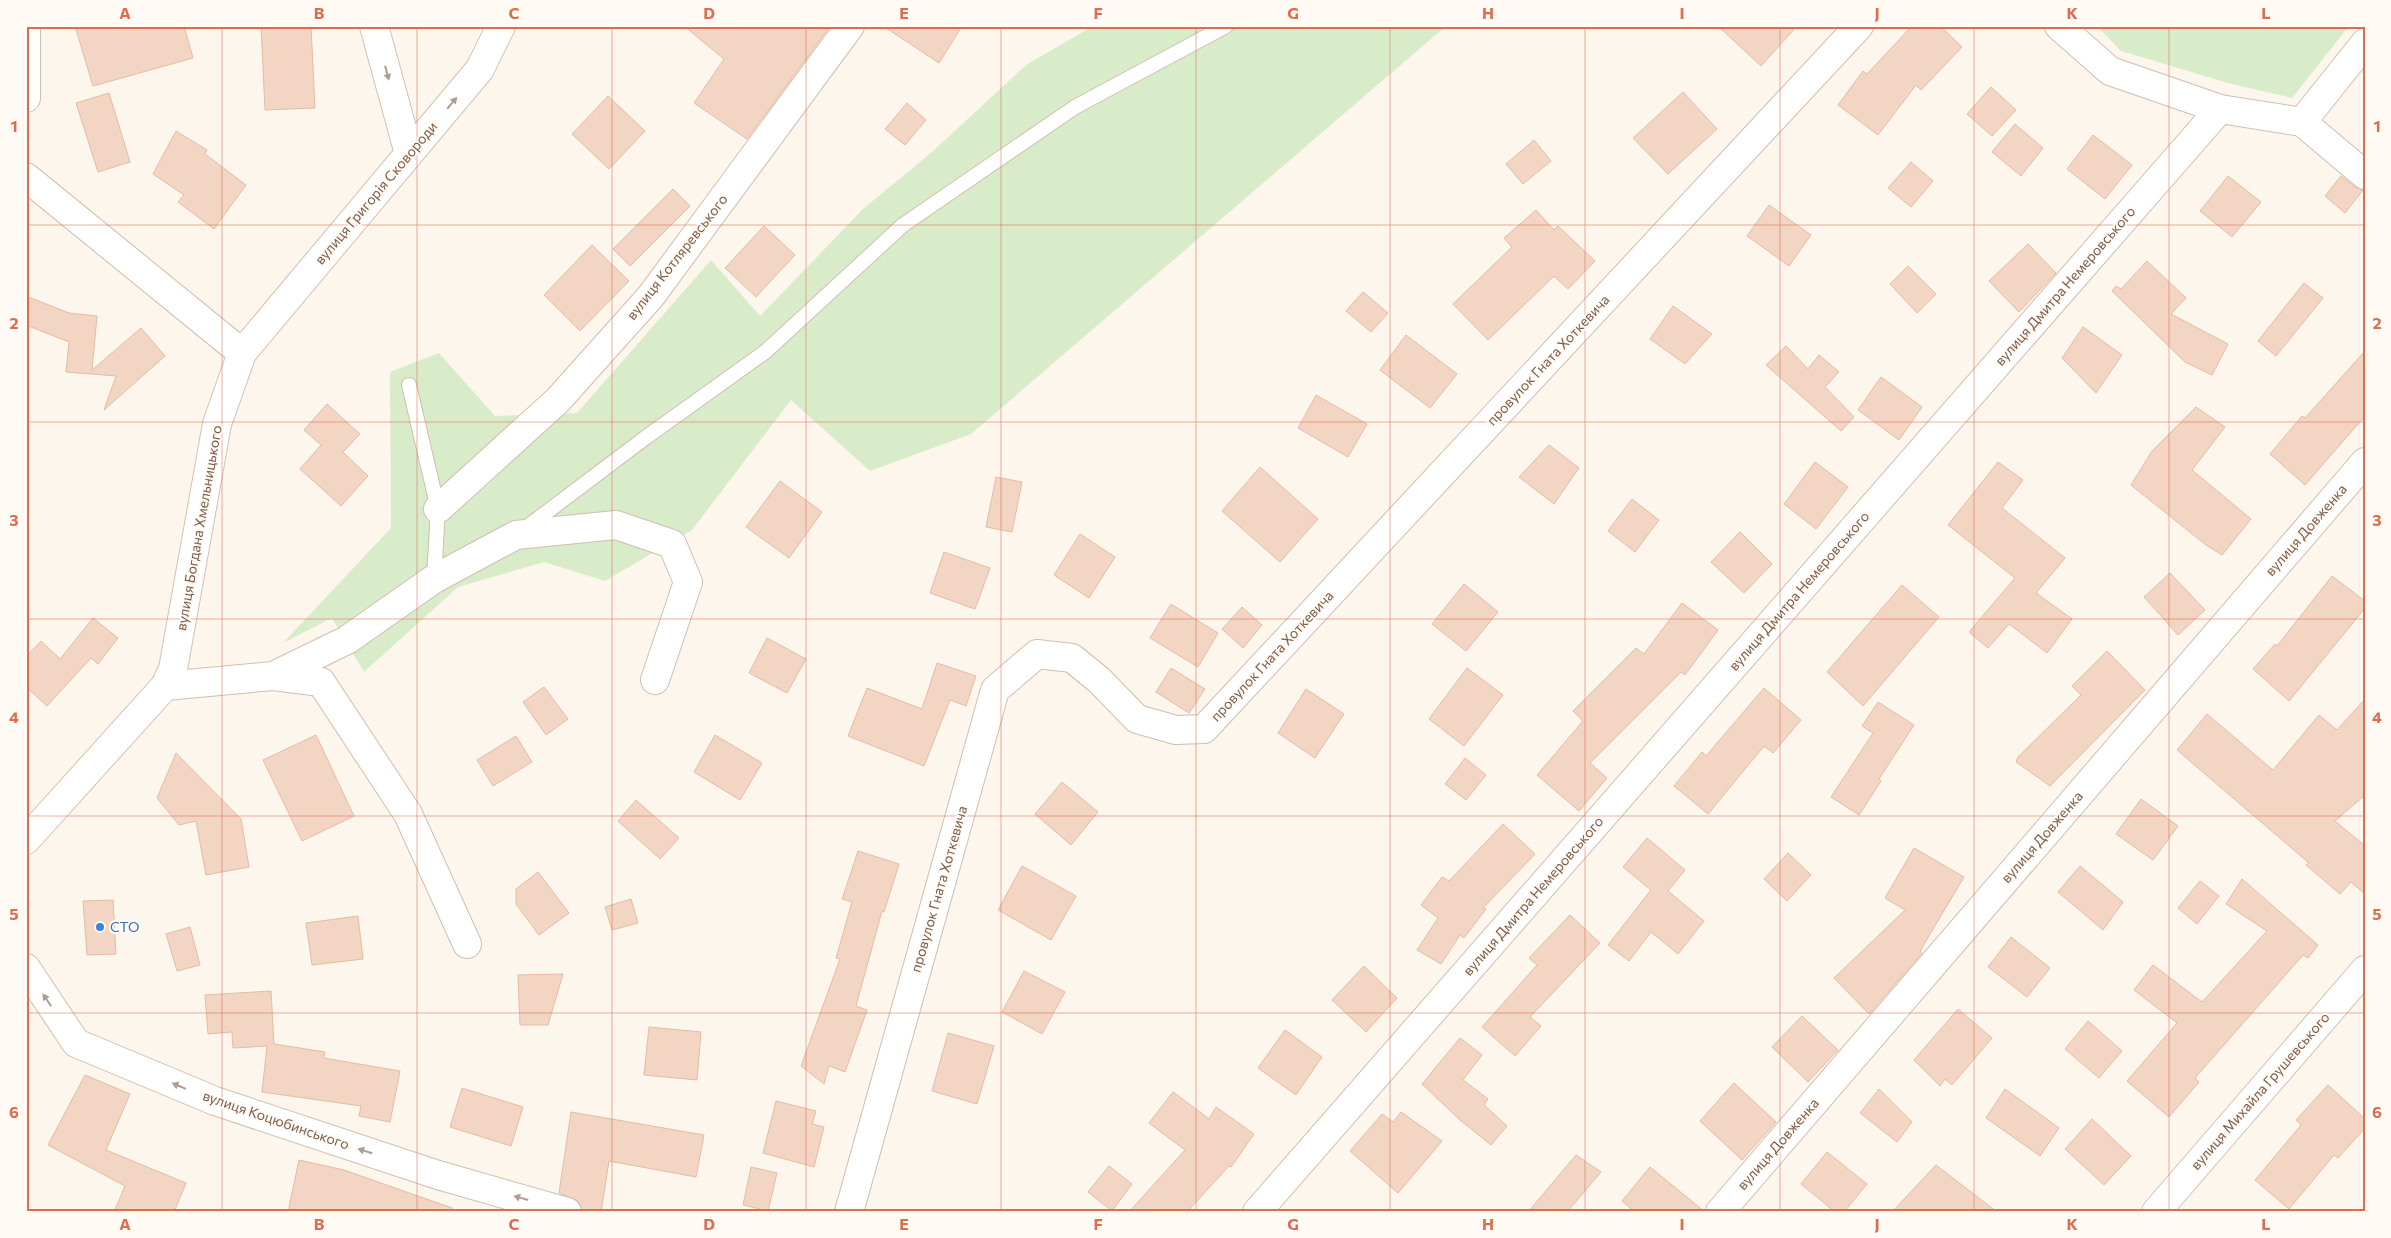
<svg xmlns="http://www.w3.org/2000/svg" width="2391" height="1238" viewBox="0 0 2391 1238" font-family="Commissioner,sans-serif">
<rect width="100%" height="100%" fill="#fdf6ec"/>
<!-- green -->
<path fill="#d8ecc9" d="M1093,26h353l-475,408 -101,37 -79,-71 -99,130 -87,51 -61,-19 -86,25 -94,85 -32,-54 -49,25 108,-115 -1,-156 49,-19 56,63 82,-3 134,-153 49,56 103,-107 69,-57 94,-87z
M2097,26h252l-57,72 -64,-15 -107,-32z"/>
<!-- building -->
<path fill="#f3d5c3" stroke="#e6bba3" d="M75,26h109l9,32 -100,28z
M261,26h50l4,82 -50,2z
M684,26h146l-83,113 -53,-36 30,-44z
M883,26h79l-23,37z
M1718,26h79l-36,40z
M1912,26h28l22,21 -41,43 -5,-5 -38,50 -40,-30 25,-34 4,3z
M1991,87l25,23 -24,26 -25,-22z
M1683,92l34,37 -49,45 -35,-36z
M109,93l21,69 -32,10 -22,-69z
M608,96l37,35 -36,38 -37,-35z
M907,103l19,17 -21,25 -20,-16z
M2015,124l28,24 -22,28 -29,-24z
M176,131l31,19 -2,4 41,31 -32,44 -36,-27 6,-7 -31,-21z
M2093,135l39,30 -27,34 -38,-30z
M1534,140l17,21 -28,23 -17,-20z
M1911,162l22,19 -22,26 -23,-19z
M2228,176l33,26 -29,35 -32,-26z
M2341,176l14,11 8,3 -18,23 -20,-17z
M673,189l17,17 -60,60 -17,-17z
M1769,205l42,30 -22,31 -42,-30z
M1536,210l18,20 4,-4 37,35 -27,28 -14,-13 -66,64 -35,-36 59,-57 -8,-9z
M764,226l31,29 -39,42 -31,-29z
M2028,244l28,29 -37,39 -30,-31z
M592,245l37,36 -49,50 -36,-36z
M2147,261l39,37 -15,16 57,30 -16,31 -27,-13 -73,-71 4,-5 5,3z
M1908,266l28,28 -19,19 -27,-29z
M2304,283l19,15 -47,58 -18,-15z
M1363,292l25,21 -17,19 -25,-21z
M26,296l43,17 28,3 -5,54 49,-42 24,28 -61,54 12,-34 -50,-4 3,-30 -43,-17z
M1673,306l39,28 -27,30 -35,-25z
M2083,327l39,28 -26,38 -34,-35z
M1406,335l51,39 -27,34 -50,-38z
M1786,346l22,23 11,-14 20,17 -14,15 29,30 -13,14 -75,-66z
M2365,351v65l-60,69 -35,-31 32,-38 3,2z
M1881,377l41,30 -23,33 -41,-30z
M1316,395l51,29 -19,33 -50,-29z
M327,404l33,30 -17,18 25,24 -27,30 -41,-37 21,-24 -17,-15z
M2196,407l29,20 -33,43 59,49 -29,36 -16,-10 -75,-60 21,-34z
M1549,445l30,23 -25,36 -35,-27z
M1815,462l33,25 -32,42 -32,-25z
M1998,462l25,18 -21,28 63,50 -29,35 36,26 -25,34 -38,-29 -21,24 -19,-16 46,-54 -67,-53z
M1260,467l58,52 -38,43 -58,-51z
M996,477l26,5 -10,50 -26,-5z
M780,481l42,31 -33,46 -43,-31z
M1632,499l27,21 -24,32 -27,-21z
M1740,532l32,32 -28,29 -33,-31z
M1080,534l35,23 -26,41 -35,-23z
M944,552l46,16 -15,41 -45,-16z
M2170,573l35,37 -27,25 -34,-38z
M2332,576l33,25v7l-76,93 -36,-32 22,-25 2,2z
M1464,584l34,28 -32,39 -34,-27z
M1902,585l37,32 -76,89 -36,-34z
M1682,603l36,27 -33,45 -4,-3 -91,91 17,15 -28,33 -42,-36 46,-54 -10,-10 63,-63 8,6z
M1171,604l47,29 -20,34 -48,-29z
M1242,607l20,18 -19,23 -21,-19z
M93,618l25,20 -20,26 -7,-6 -44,48 -21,-19v-30l15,-16 19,18z
M767,638l39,21 -19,34 -38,-20z
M2107,651l38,39 -95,96 -34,-24 2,-5 63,-62 -9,-9z
M937,663l39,13 -10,30 -16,-6 -26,66 -76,-30 19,-48 55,21z
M1171,668l34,21 -16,24 -33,-21z
M1467,668l36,27 -39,51 -35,-27z
M544,687l24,32 -22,16 -23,-33z
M1764,688l37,32 -28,33 -9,-7 -56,68 -34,-28 28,-34 4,4z
M1306,689l38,25 -29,44 -37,-25z
M2365,699v96l-30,26 30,25v48l-14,-12 -11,12 -34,-29 3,-2 -132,-113 30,-36 66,56 46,-55 18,15z
M1878,702l36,23 -35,54 2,2 -22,34 -28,-18 42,-64 -11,-7z
M316,735l38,81 -52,25 -39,-81z
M715,735l47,28 -22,37 -46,-28z
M516,736l16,26 -39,24 -16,-26z
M176,753l65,66 8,48 -43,8 -10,-54 -17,4 -22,-27z
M1465,758l21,17 -20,25 -21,-16z
M1062,782l36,30 -27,33 -36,-31z
M2141,799l37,27 -25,34 -37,-26z
M636,800l43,38 -19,21 -42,-38z
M1503,824l32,30 -52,54 3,1 -22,29 -4,-3 -19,29 -24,-14 21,-32 -17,-13 21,-28 7,4z
M1647,838l38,32 -17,21 36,30 -26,33 -27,-22 -22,29 -21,-16 43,-55 -28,-23z
M1914,848l50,29 -44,74 2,2 -53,61 -35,-36 71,-68 -20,-12z
M858,851l41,13 -15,48 -2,-1 -26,95 11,4 -22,62 -16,-6 -5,18 -23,-18 39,-107 -4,-1 16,-56 -10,-3z
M1788,853l23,22 -24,26 -23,-22z
M1022,866l54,30 -25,44 -53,-30z
M2080,866l43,36 -20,28 -45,-38z
M538,872l31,41 -30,22 -23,-31v-15z
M2242,879l76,66 -10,13 -5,-3 -108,123 4,4 -30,35 -42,-36 50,-58 -43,-33 19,-25 49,37 65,-71 -41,-27z
M2200,881l19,15 -22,28 -19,-16z
M631,899l7,24 -26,7 -7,-23z
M113,900l3,54 -29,1 -4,-54z
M1570,915l30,28 -70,74 11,9 -26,30 -33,-29 55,-62 -8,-7z
M358,916l5,43 -51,6 -6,-42z
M190,927l10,38 -23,6 -11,-37z
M2011,937l39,31 -23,29 -39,-30z
M1364,966l33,32 -31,34 -34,-32z
M1024,971l41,21 -23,42 -40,-22z
M563,974l-15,51h-28l-2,-50z
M271,991l3,53 51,8 -1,6 76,13 -10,51 -31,-6 2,-10 -99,-14 5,-46 -34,2 -1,-16 -24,2 -3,-39z
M1958,1009l34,29 -40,47 -7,-6 -5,7 -26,-26z
M1802,1016l36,34 -30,32 -36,-35z
M2088,1021l34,30 -23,27 -34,-29z
M649,1027l52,5 -4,48 -53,-5z
M1285,1030l37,27 -26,38 -38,-27z
M948,1033l46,13 -17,58 -45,-13z
M1460,1038l22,17 -19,25 25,19 -4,6 23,21 -16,19 -31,-25 -38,-36z
M85,1075l45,19 -24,56 80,33 -12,29h-60l11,-26 -77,-41z
M1734,1083l42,39 -34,38 -42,-39z
M2328,1085l37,34v9l-27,30 -4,-3 -45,54 -34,-29 46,-55 -5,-5z
M462,1088l61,19 -12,39 -61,-19z
M1879,1089l33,33 -15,20 -37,-29z
M2005,1089l54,39 -19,28 -54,-38z
M1173,1092l36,27 7,-12 38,27 -23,33 -2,-1 -42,46h-58l56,-62 -36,-27z
M776,1101l40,10 -4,13 12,3 -10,40 -51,-14z
M571,1112l133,23 -8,42 -87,-16 -8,51h-19l-4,-11 -19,-8z
M1401,1112l41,29 -44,52 -48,-42 32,-37 11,8z
M2092,1119l39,37 -27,29 -39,-36z
M1827,1152l40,32 -23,28h-9l-34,-28z
M1576,1155l25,17 -34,40h-39z
M299,1160l45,10 108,38 -1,4h-163z
M1936,1165l61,47h-105z
M1109,1166l23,18 -20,27 -24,-19z
M751,1167l26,6 -9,38 -25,-6z
M1650,1167l55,45h-70l-13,-11z"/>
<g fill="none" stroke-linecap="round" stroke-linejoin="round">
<!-- lane casing -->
<g stroke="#d1beb0" stroke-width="16">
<path id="lane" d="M409,385l29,124 -4,70
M523,530l122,-92 120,-86 138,-127 172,-118 151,-81"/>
</g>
<!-- street casing -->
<g stroke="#d1beb0" stroke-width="30">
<path id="street" d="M26,26v72
M2059,26l51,45 110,38 82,13 63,-79
M2302,122l63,53
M26,177l216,176
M438,509l120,-109 93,-104 199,-270
M273,676l74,-36 87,-61 82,-44 100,-10 56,19 16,38 -33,98
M165,686l108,-10 48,6 87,132 59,130
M26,968l50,75 139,58 223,74 129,37
M849,1212l146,-522 42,-36 35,4 27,22 38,39 39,11 28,-1 655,-703
M1257,1212l963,-1103
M1720,1212l645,-750"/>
</g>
<!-- secondary casing -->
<g stroke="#d6c0b0" stroke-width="30">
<path id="secondary" d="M374,26l35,128
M26,840l139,-154 8,-17 44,-245 25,-71 238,-284 21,-43
M2156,1212l209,-242"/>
</g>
<!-- lane -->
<use href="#lane" stroke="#fff" stroke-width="14"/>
<!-- street -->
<use href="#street" stroke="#fff" stroke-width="28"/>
<!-- secondary -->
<use href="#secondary" stroke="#fff" stroke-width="28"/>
</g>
<!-- one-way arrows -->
<defs><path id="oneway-solid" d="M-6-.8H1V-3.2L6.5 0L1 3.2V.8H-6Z" transform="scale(1.25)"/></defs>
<g fill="#af9d94">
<use href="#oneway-solid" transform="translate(387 73) rotate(75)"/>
<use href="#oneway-solid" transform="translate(452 103) rotate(-50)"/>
<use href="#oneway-solid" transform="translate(47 1000) rotate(-124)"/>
<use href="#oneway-solid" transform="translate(179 1086) rotate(-157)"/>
<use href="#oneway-solid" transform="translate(365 1151) rotate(-162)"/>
<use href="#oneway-solid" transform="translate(521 1198) rotate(-164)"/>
</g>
<!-- grid -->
<path fill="none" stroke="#dc6d51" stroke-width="1" stroke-opacity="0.55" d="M222,26v1186M417,26v1186M612,26v1186M806,26v1186M1001,26v1186M1196,26v1186M1390,26v1186M1585,26v1186M1780,26v1186M1974,26v1186M2169,26v1186M26,225h2339M26,422h2339M26,619h2339M26,816h2339M26,1013h2339"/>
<!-- markers -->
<circle fill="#3f7fe0" stroke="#fffaf3" stroke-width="2" cx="100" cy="927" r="5"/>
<g text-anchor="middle" stroke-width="4" stroke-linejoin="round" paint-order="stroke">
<!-- street labels -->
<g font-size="14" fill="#7a5c4d" stroke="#fffaf3">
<text transform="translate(376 193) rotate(-50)" y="5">вулиця Григорія Сковороди</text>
<text transform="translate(677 257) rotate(-52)" y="5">вулиця Котляревського</text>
<text transform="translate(2065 286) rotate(-49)" y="5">вулиця Дмитра Немеровського</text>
<text transform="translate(1548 360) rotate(-47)" y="5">провулок Гната Хоткевича</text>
<text transform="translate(199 528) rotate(-80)" y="5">вулиця Богдана Хмельницького</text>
<text transform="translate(2306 530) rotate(-49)" y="5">вулиця Довженка</text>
<text transform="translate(1799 591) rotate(-49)" y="5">вулиця Дмитра Немеровського</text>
<text transform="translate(1272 656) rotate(-47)" y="5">провулок Гната Хоткевича</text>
<text transform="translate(2042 837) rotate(-49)" y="5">вулиця Довженка</text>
<text transform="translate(939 889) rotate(-74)" y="5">провулок Гната Хоткевича</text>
<text transform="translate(1533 896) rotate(-49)" y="5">вулиця Дмитра Немеровського</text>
<text transform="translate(2260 1091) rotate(-49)" y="5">вулиця Михайла Грушевського</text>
<text transform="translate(276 1120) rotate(19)" y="5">вулиця Коцюбинського</text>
<text transform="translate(1778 1144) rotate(-49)" y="5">вулиця Довженка</text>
</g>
<!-- shop labels -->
<g font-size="14" fill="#366cbe" stroke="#fffaf3" text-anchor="start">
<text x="110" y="932">СТО</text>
</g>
</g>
<!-- border -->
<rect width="2391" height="1238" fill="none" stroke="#fffaf3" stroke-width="55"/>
<rect x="28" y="28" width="2336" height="1182" fill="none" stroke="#dc6d51" stroke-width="2"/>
<g font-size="16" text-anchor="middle" font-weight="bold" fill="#dc6d51">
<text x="125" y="19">A</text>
<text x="319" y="19">B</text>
<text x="514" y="19">C</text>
<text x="709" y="19">D</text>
<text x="904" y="19">E</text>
<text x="1098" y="19">F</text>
<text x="1293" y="19">G</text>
<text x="1488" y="19">H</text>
<text x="1682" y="19">I</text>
<text x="1877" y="19">J</text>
<text x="2072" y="19">K</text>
<text x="2266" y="19">L</text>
<text x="14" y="132">1</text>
<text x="2377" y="132">1</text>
<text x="14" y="329">2</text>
<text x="2377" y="329">2</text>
<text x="14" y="526">3</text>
<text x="2377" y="526">3</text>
<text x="14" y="723">4</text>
<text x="2377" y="723">4</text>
<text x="14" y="920">5</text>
<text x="2377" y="920">5</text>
<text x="14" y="1118">6</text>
<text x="2377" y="1118">6</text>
<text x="125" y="1230">A</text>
<text x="319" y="1230">B</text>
<text x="514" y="1230">C</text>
<text x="709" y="1230">D</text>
<text x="904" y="1230">E</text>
<text x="1098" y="1230">F</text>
<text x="1293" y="1230">G</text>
<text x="1488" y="1230">H</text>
<text x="1682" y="1230">I</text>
<text x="1877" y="1230">J</text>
<text x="2072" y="1230">K</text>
<text x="2266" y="1230">L</text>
</g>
</svg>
